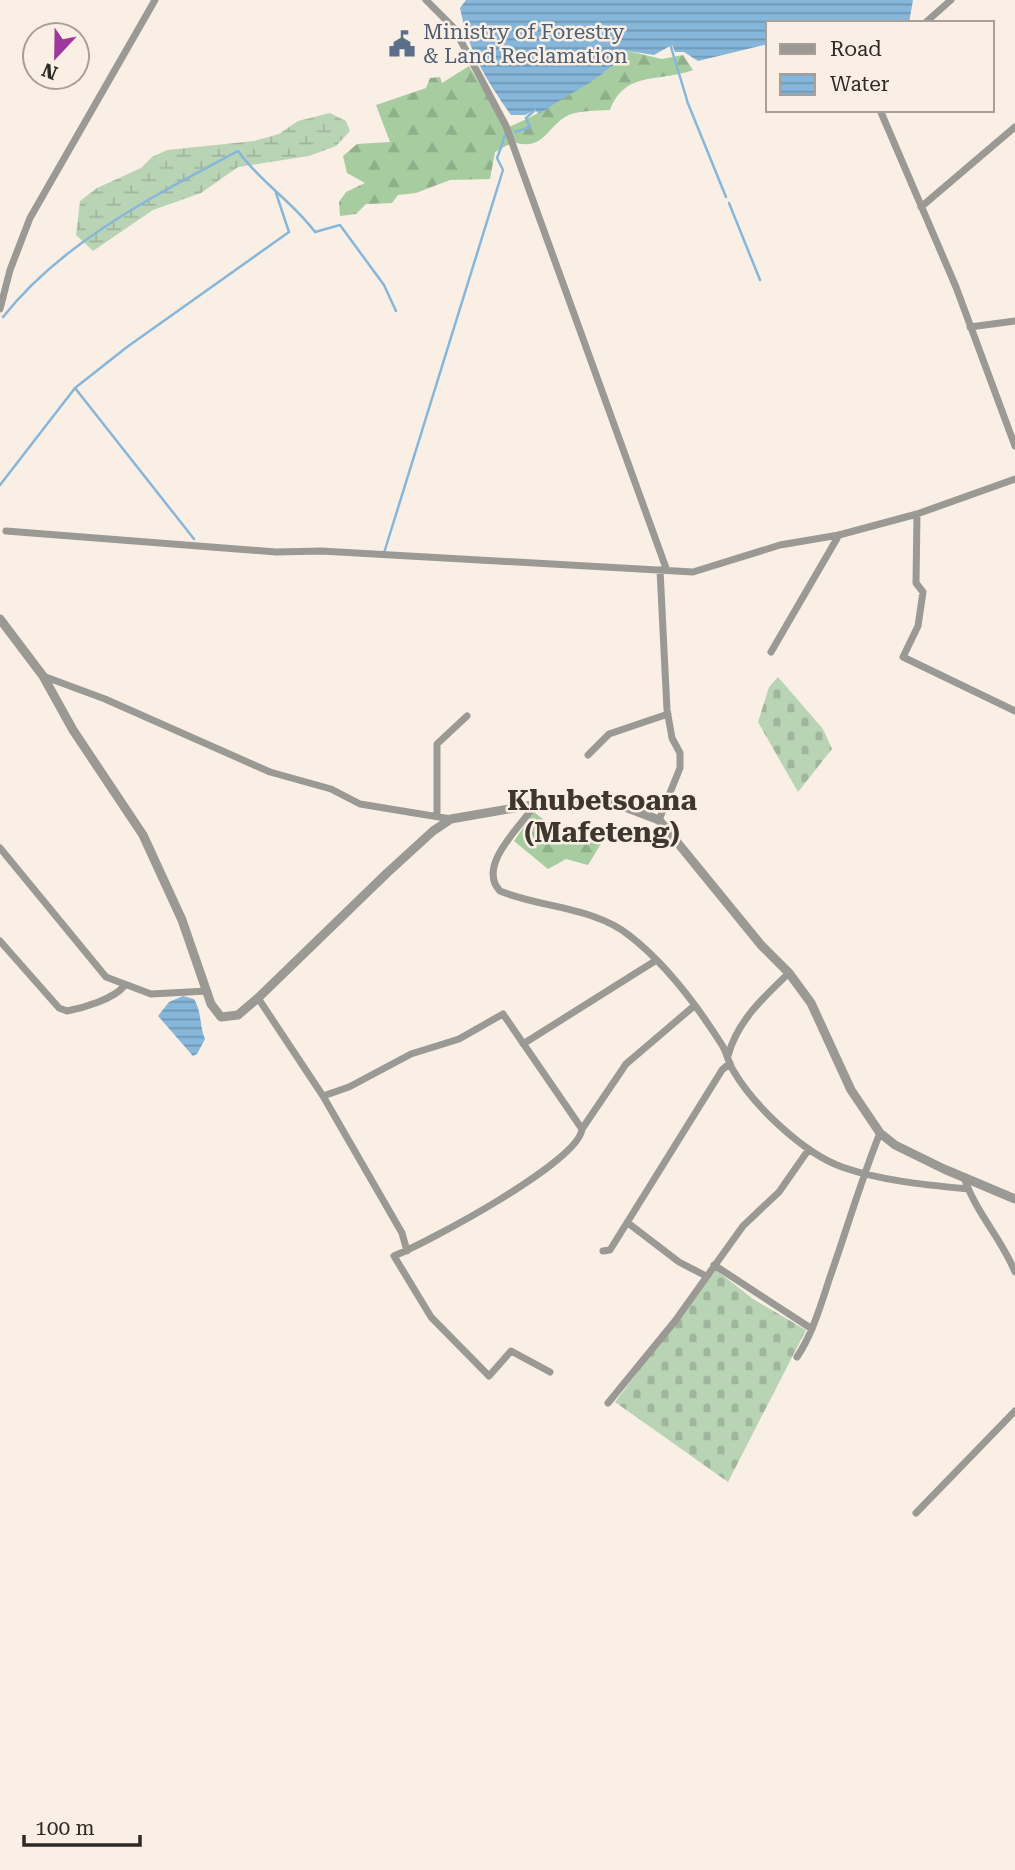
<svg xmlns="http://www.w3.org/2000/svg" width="1015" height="1870" viewBox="0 0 1015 1870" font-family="'Roboto Serif',serif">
<defs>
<pattern id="forest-firs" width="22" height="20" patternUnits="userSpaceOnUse" patternTransform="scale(1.75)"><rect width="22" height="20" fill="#a6cca0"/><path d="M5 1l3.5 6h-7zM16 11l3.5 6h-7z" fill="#8faf8a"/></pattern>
<pattern id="wetland-marsh" width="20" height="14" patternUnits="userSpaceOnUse" patternTransform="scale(1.75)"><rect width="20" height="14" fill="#b9d3b5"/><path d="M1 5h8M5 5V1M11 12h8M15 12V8" fill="none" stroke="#9fb59c"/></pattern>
<pattern id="cemetery-stones" width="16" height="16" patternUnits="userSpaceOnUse" patternTransform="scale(1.75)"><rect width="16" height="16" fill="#b9d3b5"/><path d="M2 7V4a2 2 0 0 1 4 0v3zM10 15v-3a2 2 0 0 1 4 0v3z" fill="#9fb59c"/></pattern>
<pattern id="water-rules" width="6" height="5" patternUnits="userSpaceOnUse" patternTransform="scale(1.75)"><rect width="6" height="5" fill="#86b7db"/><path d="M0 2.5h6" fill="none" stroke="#6e95b1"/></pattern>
</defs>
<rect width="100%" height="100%" fill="#faefe4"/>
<!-- forest -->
<path fill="url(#forest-firs)" d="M628,51l34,8 21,-4 10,15c-36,13 -67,0 -83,40 -13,1 -34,0 -45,7 -20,13 -22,34 -52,25l-18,10 -5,27 -40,1 -34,13 -18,2 -6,8 -26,1 -10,10 -16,2 -1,-14 7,-10 19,-9 -18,-10 -4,-17 14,-12 33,-2 -14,-37 50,-17 4,-10 10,-1 2,6 27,-17 37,62c20,-8 36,-16 53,-29 27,-21 43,-18 69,-48z
M534,812l36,28 12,-5 20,7 -14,23 -22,-6 -18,10 -34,-28z"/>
<!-- wetland -->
<path fill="url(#wetland-marsh)" d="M330,113l16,8 4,10 -14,15 -27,10 -71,11 -37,26 -48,17 -60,41 -17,-16 4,-34 17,-13 44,-20 11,-11 15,-7 87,-9 25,-7 19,-13z"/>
<!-- cemetery -->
<path fill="url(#cemetery-stones)" d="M778,677l45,52 9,20 -34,43 -40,-70 11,-35z
M716,1270l37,29 53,31 -78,152 -113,-80z"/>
<!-- water -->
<path fill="url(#water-rules)" d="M466,0h447l-4,23h-141v21l-70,17 -14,-9h-9l-3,-7 -18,10 -26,-4c-25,28 -59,42 -89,63l-4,-4 -10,5h-14c-26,-37 -42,-63 -51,-107z
M183,996l11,3c8,13 5,25 11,40l-8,15 -4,2 -35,-40 11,-14z"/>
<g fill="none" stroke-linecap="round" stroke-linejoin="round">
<!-- stream -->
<path stroke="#86b7db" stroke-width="2.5" d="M670,44l17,56
M687,101l39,96
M515,132l15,-5 -4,-9 9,-8
M503,140l2,-5
M729,203l31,77
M3,317c60,-76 151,-121 235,-166 23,32 54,50 77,81l25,-7 44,60 12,26
M75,388l119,151
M0,485l75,-97 52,-41 162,-115 -13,-39
M384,553l119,-383 -6,-12 6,-16"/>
<!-- minor -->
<path stroke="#9b9993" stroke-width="7" d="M426,0l28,28 52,98 160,442
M925,23l26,-23
M880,110l76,177 59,159
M921,207l94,-80
M0,309l10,-39 20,-52 125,-218
M970,327l45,-6
M917,514l-1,69 7,9 -5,34 -15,31 112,54
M6,531l270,21 45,-1 372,21 87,-27 59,-10 78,-21 98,-35
M771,652l68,-117
M43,676l62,23 165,73 61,17 29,15 91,15
M588,755l21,-21 59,-20
M535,805c-14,21 -59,61 -35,86 41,17 95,16 130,45 36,28 68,71 92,109 5,8 6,17 11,25 20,35 70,83 109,97 40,14 85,18 126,22
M437,816v-72l30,-28
M659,820l21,-52v-15l-8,-15 -5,-28 -7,-140
M0,848l106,129 45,17 56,-3
M0,941l59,67 8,3c16,-3 47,-12 57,-25
M258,998l65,98 79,137 5,18
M523,1044l132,-83
M728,1056c9,-35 36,-59 61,-83
M323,1096l26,-9 62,-33 48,-15 44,-25 79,115
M964,1177c11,35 38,62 51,95
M628,1223l51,39 27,14
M603,1251l7,-1 112,-180 8,-7
M714,1265l98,64
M797,1357c16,-24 24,-53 33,-80 17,-48 31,-97 50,-144
M550,1372l-39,-21 -22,25 -58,-59 -37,-61c34,-14 185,-94 188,-127l44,-65 68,-58
M608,1403l67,-82 68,-95 36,-34 30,-43
M916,1513l99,-102"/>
<!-- tertiary -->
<path stroke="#9b9993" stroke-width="9" d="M0,619l43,57 30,54 70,105 39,85 29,84 10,13 17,-2 20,-17 129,-125 46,-42 18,-12 92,-16 69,-1 47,18 102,125 28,28 22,30 40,87 29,43 15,12 49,24 71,30"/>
</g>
<!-- icons -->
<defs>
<g id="civic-bare" transform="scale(2.1)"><path d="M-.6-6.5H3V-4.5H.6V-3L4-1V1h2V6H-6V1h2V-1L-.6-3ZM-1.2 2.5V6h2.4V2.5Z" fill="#5c6f8a" stroke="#faefe4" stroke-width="2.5" paint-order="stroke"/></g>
</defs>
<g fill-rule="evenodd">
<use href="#civic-bare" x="402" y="44"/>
</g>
<g text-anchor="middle" stroke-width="5" stroke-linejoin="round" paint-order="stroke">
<!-- service labels -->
<g font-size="21" fill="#4e5e75" stroke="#faefe4" text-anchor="start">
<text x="423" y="39">Ministry of Forestry<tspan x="423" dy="24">&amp; Land Reclamation</tspan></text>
</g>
<!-- district labels -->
<g font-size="28" font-weight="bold" fill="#3f372f" stroke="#faefe4">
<text x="602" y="810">Khubetsoana<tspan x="602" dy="32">(Mafeteng)</tspan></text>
</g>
</g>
<!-- legend -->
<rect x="766" y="21" width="228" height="91" fill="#faefe4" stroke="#a8a098" stroke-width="2"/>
<rect x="780" y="44" width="35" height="10" fill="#9b9993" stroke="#a8a098" stroke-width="2"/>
<text x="830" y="56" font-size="21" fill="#2d2925">Road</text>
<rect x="780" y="74" width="35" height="21" fill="url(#water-rules)" stroke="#a8a098" stroke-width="2"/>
<text x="830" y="91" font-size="21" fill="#2d2925">Water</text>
<!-- north arrow -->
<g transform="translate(56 56) rotate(202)"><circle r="33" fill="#faefe4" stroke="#a8a098" stroke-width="2"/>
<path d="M0-5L12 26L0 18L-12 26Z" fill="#9f389c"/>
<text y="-10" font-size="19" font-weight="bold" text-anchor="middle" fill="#2d2925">N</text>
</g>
<!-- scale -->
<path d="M24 1835v10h116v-10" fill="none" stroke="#2d2925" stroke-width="3.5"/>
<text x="35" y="1835" font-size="21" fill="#2d2925" stroke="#faefe4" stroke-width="5" paint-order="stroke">100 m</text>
</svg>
